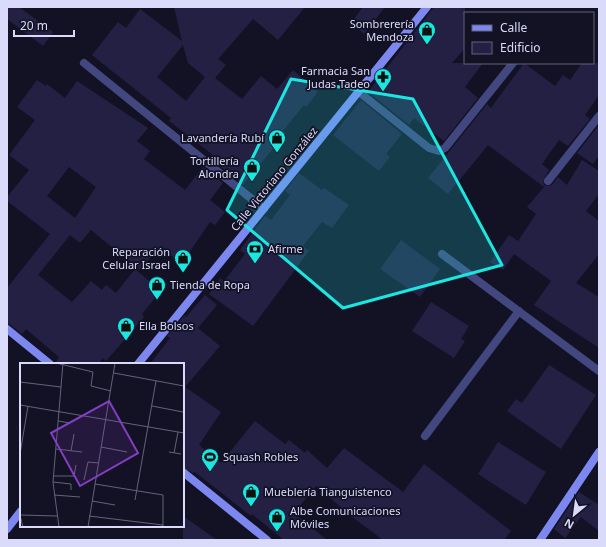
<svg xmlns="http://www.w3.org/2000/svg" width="606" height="547" viewBox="0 0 606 547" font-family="'Noto Sans',sans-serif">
<rect width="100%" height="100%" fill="#131225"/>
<!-- building -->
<path fill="#232044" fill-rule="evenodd" d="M7,7h12l34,25 -10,14 -36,-27z
M174,7h131l-27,33 -25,-21 -35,40 8,6 -11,13 27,21 19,-23 16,13 16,-19 25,22 -12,15 -2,-2 -21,26 3,2 -43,52 -33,-27 3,-3 -44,-34 2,-3 -79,-63 26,-33 8,6 14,-19 42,32zM183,45l5,18 17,14 -19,24 -29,-24z
M363,7h22l-21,27 -13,-11z
M434,7h31v41l-13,15h31l-18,24 13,11 -34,43 -30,-23 -5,7 -41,-33z
M524,63l31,23 8,-11 7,5 12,-17h17v32l-14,20 5,4 -22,27 -9,-6 -17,24 7,6 -6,11 1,4 4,1 4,-1 6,-8 9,8 15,-25 17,11v23l-13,17 13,10v33l-23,29 23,14v51l-65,-43 17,-24 -37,-27 -11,16 -13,-8 19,-27 9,6 18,-27 -9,-7 17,-20 -56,-42 -40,49 -20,-16 59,-74 4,4z
M37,80l9,6 1,-2 18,14 12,-17 71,47 -11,13 13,10 -6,8 41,31 18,-23 20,16 -13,17 15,12 -10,13 -5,-3 -28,41 -23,-16 -19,23 -49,-40 -11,13 -10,-8 -32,40 34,27 19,-21 11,9 4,-5 10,8 19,-24 26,22 -19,23 2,3 -24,28 -14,16 -3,-3 -5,6h-43l4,-7 -33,-28 -4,5 -15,-12v-34l43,-54 -43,-33v-4l22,-27 -20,-15 26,-35 -18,-13zM69,167l27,20 -21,31 -28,-22z
M361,100l41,34 -16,20 4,3 -11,14 -46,-36z
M599,125v31l-6,8 -16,-11z
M299,173l23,17 2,-2 25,17 -17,23 -10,-6 -19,24 6,5 -56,75 -44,-32 11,-16 4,3 21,-27 -5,-4 25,-34 6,4 19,-25 -5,-4z
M401,240l39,29 -20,28 -40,-28z
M205,295l12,10 -19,23 22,18 -35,41 36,25 -22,33 22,18 34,-42 30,23 4,-4 16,13 2,-3 20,18 17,-20 59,44 21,-28 87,67 -7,9h-121l-40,-30v-1l-27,-23 -22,27 33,27h-43l-32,-26 -1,2 -56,-44 -2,1 -10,-6v-103h-33l20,-26 -3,-2 17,-20 2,1z
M431,302l38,24 -8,13 4,2 -11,17 -42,-27z
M549,365l47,30 -35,54 -54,-38 9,-12 6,4z
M498,442l48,30 -20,33 -48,-31z
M579,492l20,13v26l-18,-14 -16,21 -11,-9z
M183,516l34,24h-34z"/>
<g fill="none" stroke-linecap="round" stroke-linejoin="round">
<!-- street -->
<path stroke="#42487f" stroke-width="8" d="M84,63l180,146
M359,92l70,56 10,3 6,-3 68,-85
M548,181l51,-65
M442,254l157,117
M425,436l94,-125"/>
<!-- secondary -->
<path stroke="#7c88f0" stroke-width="8" d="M7,329l43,35
M138,364l289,-357
M183,472l84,68
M7,529l14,-18
M540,540l59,-88"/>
</g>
<!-- marked area -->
<path fill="#1be6e0" fill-opacity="0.2" stroke="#1be6e0" stroke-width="3" stroke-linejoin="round" d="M291,79l122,20 89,166 -159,43 -116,-98z"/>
<!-- icons -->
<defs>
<g id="shop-pin" transform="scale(0.9)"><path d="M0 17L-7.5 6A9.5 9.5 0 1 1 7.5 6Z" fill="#1be6e0" stroke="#131225"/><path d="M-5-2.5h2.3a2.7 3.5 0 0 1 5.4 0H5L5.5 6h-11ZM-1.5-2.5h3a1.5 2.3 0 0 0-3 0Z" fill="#111"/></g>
<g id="pharmacy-pin" transform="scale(0.9)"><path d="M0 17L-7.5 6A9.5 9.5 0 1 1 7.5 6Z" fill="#1be6e0" stroke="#131225"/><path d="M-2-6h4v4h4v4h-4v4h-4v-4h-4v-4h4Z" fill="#111"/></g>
<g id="bank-pin" transform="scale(0.9)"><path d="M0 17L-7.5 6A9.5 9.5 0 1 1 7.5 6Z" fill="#1be6e0" stroke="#131225"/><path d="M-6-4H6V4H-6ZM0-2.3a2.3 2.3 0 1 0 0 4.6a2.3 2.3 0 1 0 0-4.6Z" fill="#111"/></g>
<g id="stadium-pin" transform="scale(0.9)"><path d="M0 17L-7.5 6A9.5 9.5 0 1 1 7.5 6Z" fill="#1be6e0" stroke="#131225"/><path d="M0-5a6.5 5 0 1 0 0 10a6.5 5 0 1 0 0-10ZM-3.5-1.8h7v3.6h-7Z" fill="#111"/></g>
</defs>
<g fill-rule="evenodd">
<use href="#shop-pin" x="427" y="30"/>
<use href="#pharmacy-pin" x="383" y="77"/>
<use href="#shop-pin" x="277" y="138"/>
<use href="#shop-pin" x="252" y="167"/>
<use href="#bank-pin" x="255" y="249"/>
<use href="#shop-pin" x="183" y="258"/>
<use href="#shop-pin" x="157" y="285"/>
<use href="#shop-pin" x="126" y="326"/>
<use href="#stadium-pin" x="210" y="457"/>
<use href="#shop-pin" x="251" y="492"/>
<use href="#shop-pin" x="277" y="517"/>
</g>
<g text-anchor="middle" stroke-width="3.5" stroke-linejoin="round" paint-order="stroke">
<!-- poi labels -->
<g font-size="11" fill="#dadbfb" stroke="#131225" text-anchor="start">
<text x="414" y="28" text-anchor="end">Sombrerería<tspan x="414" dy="13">Mendoza</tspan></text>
<text x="370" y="75" text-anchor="end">Farmacia San<tspan x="370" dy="13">Judas Tadeo</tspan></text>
<text x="264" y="142" text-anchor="end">Lavandería Rubí</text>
<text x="239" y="165" text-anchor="end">Tortillería<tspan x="239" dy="13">Alondra</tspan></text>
<text x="268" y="253">Afirme</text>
<text x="170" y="256" text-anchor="end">Reparación<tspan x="170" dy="13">Celular Israel</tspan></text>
<text x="170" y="289">Tienda de Ropa</text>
<text x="139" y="330">Ella Bolsos</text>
<text x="223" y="461">Squash Robles</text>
<text x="264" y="496">Mueblería Tianguistenco</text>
<text x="290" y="515">Albe Comunicaciones<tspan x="290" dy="13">Móviles</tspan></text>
</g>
<!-- street labels -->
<g font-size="11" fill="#dadbfb" stroke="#131225">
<text transform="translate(274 179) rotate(-51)" y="4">Calle Victoriano González</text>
</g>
</g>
<!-- overview -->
<g transform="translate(20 363)">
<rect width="164" height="164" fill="#131225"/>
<path fill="none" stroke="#63627b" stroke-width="1" d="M36,0l37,9 -2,14 20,5M94,10l70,13M0,19l41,5M0,42l164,28M132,43l31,6M38,58l12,2M81,84l26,5M36,86l26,3M51,88l3,-17M149,89l12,2M154,90l4,-21M0,91l8,-48M33,113h21l2,-11M64,117l4,-18 11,1M33,119l18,2v6M75,121l68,11v32M34,132l26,2M115,137l21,-119M72,138l23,4M0,152l37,1M0,152l3,12M69,153l74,9M39,164l-6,-45 10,-119M68,164l27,-164"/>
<path fill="#843ec5" fill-opacity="0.15" stroke="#843ec5" stroke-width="2" d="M89,38l29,52 -58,33 -29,-53z"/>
<rect width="164" height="164" fill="none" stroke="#dadbfb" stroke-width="2"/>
</g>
<!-- border -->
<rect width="606" height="547" fill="none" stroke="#dadbfb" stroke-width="16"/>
<!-- legend -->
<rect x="464" y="12" width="130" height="52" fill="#131225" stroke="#63627b"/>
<rect x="472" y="25" width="20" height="6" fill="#7c88f0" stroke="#63627b"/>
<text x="500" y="32" font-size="12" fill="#dadbfb">Calle</text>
<rect x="472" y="42" width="20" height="12" fill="#232044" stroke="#63627b"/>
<text x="500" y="52" font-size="12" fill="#dadbfb">Edificio</text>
<!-- north arrow -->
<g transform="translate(574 515) rotate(209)" stroke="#131225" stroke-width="3" paint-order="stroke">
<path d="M0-3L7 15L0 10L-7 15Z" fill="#dadbfb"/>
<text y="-6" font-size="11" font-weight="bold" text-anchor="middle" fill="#dadbfb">N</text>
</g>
<!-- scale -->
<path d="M14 30v6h60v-6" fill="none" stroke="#dadbfb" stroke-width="2"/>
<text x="20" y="30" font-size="12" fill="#dadbfb" stroke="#131225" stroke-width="3" paint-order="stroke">20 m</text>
</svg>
